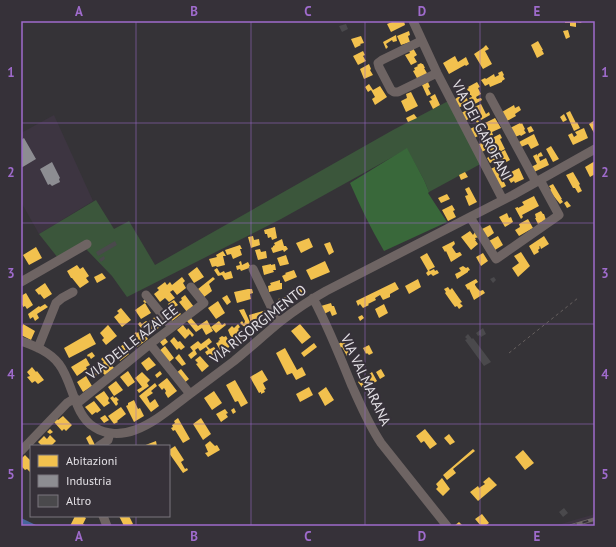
<svg xmlns="http://www.w3.org/2000/svg" width="616" height="547" viewBox="0 0 616 547" font-family="'PT Sans',sans-serif">
<rect width="100%" height="100%" fill="#353337"/>
<!-- built -->
<path fill="#3d3541" d="M54,115l39,86 -54,33 -18,-32v-69z
M595,514v10l-7,2h-34z"/>
<!-- green -->
<path fill="#3b563b" d="M454,98l32,63 -57,31 -5,-12 -17,-31 -126,70 -154,78 -15,-21 -26,-27 -28,9 -19,-24 57,-34 18,29 15,-8 26,44 238,-135z"/>
<!-- forest -->
<path fill="#39683a" d="M407,148l17,32 5,12 -1,1 19,29 -63,29c-13,-22 -24,-45 -34,-68z"/>
<!-- water -->
<path fill="#46669b" d="M21,518l17,8h-17z"/>
<!-- homes -->
<path fill="#f2c14e" d="M391,21h7v1l6,-1 1,4 -14,7 -4,-8 5,-2z
M565,21h17l-1,2 -5,-1v5l-6,-1v-3h-5z
M568,30l2,7 -4,2 -3,-8z
M409,31l1,4 -2,1 2,6 -9,3 -4,-9z
M396,35l1,6 -4,1 -1,-2 -6,4 2,3 -2,2 -3,-7z
M361,36l3,7 -4,1 1,1 -6,3 -4,-9z
M538,41l5,9h-1l2,4 -7,4 -6,-13z
M486,45l3,4 -4,2 7,13 -9,5 -9,-15 9,-6z
M413,48l4,7 -3,2 3,5 -6,3 -6,-10 5,-2 -1,-2z
M363,51l2,4 -2,1 3,5 -8,4 -5,-9z
M455,56l3,6 8,-5 3,7 -3,2 -1,-1 -16,9 -6,-11z
M421,63l1,1h1l2,4h-1l4,7 -10,5 -5,-9 2,-1 -1,-2 4,-2 -1,-1z
M369,64l2,5 -1,1 3,5 -9,4 -4,-10z
M502,71l2,4 -1,1 2,3 -3,2v1l-12,5 -1,-3 -4,2 -4,-6 4,-2 1,1 8,-5 1,3 4,-2 -1,-2z
M428,82l2,5 -2,1 3,6 -4,2 -5,-11z
M477,82l3,5 -2,1 3,6 -5,3 1,2 4,-1 1,2 -9,5 -4,-7 3,-1 -1,-2h-1l-3,-6 2,-1 -1,-1z
M369,84l4,6 7,-4 7,11 -12,8 -3,-6 3,-2 -4,-7 -3,2 -3,-5z
M462,90l8,14 -6,3v-2l-6,3 -4,-8 4,-3 -2,-4z
M411,92l7,14 -12,6 -5,-11 6,-3 -1,-4z
M435,94l5,11 -7,4 -4,-8 3,-1 -2,-3z
M481,104l5,10 3,-2 1,3 -9,5 -7,-13z
M514,105l1,3 4,-2 2,4 -6,4 1,2 -9,5 -5,-9z
M471,108l5,7 -11,6 -4,-8z
M570,111l6,12 1,-1 3,6 -6,3 -8,-18z
M414,114l3,4 -9,4 -2,-4z
M564,114l3,6 -4,2 -3,-5z
M495,118l6,10 -9,4 1,3 -3,1 -3,-6 1,-2 -3,-5z
M478,120l8,14 -5,3 -1,-2 -6,3 -4,-9 8,-4 -2,-4z
M595,120v12l-1,1 -5,-9z
M520,123l1,1 1,-1 3,6 -1,1 2,3 -5,3 -1,-1 -5,2 -5,-9z
M531,126l3,5 -5,2 -2,-5z
M584,128l4,10 -15,7 -5,-10 4,-2 2,4 3,-2 -2,-3z
M500,134l2,4 -2,1 5,10 -11,6 2,5 -6,3 -3,-5 3,-2 -2,-3 1,-1 -2,-3 -5,3 -3,-8 6,-2 1,2 5,-3 -1,-2z
M534,134l5,11 -8,4 -3,-5 -7,3 -2,-5z
M551,146l8,13 -6,3 -7,-13z
M505,150l5,10 -11,6 -2,-5 5,-2 -3,-6z
M541,152l2,4 -4,1 1,4 6,-3 3,7 -15,7 -3,-5 6,-3 -4,-8 4,-2 1,2v-2z
M595,161v13l-5,3 -5,-10z
M504,165l5,8 10,-5 5,11 -9,4 -1,-2 -3,2 -6,-10 -1,1 -4,-6z
M495,167l4,8 1,-1 6,12 -8,4 -10,-20z
M465,172l3,5 -7,3 -2,-5z
M573,172l7,12 -1,1 3,6 -4,2 -3,-5h-2l-7,-13z
M553,184l9,15h-1l2,3 -3,2 -8,-10 -4,-3 3,-2 -2,-3z
M469,187l8,15 -8,4 -4,-10 3,-1 -3,-6z
M447,194l3,5 -9,4 -3,-5z
M534,196l5,10 -17,9 1,2 -2,2 -6,-11 3,-1v1l6,-3 -2,-3z
M567,201l4,5 -4,2 -3,-5z
M452,205l3,5 -2,1 3,6 -8,4 -6,-11z
M541,211l2,3h1l2,6 -8,4 -3,-6h1l-1,-4z
M507,213l2,5 2,-1 2,5 -8,5 -6,-10z
M528,219l5,9 -14,8 -4,-6 5,-3 -1,-3z
M490,225l4,8 -7,5 -5,-9z
M275,227l2,11 -5,2 -1,-3 -3,1 -1,-4h-2l-1,-4z
M470,231l3,4 2,-3 4,5 -4,1 1,2h-1l3,4 -7,6 -10,-13z
M253,236l1,4 5,-1 1,6 -9,3 -3,-11z
M498,236l5,9 -8,5 -6,-9z
M544,236l5,8 -8,5 -1,-3 -1,1 1,1 -2,2 1,2 -5,3 -5,-9z
M309,238l4,9 -12,6 -5,-10z
M282,239l2,7h2l2,3 -4,3 -1,-2 -10,3 -2,-5 2,-1v-1l2,-1 -1,-2z
M454,241l1,3 -3,3 4,6h1l3,-1 2,3 -11,7 -5,-11 -1,1 -3,-5z
M330,242l4,10 -5,3 -5,-11z
M240,245l2,4h-2l2,6 -9,4 -2,-5 -4,1 -2,-5z
M36,247l6,11 -13,7 -6,-10z
M260,249l1,3 5,-1 1,7 -9,2 -3,-10z
M223,251l3,5h-3l2,9 -8,2 -1,-1 -4,1 -3,-8 8,-2 -1,-2z
M521,252l9,14 -12,11 -6,-9 7,-5 -5,-7z
M427,253l8,14 -6,3 1,1 4,-2 1,2 2,-1 2,3 -6,3 -2,-2 -3,2 -2,-3 3,-3 -1,1 -8,-14z
M483,253l5,8 -7,5 -5,-9z
M286,255l3,9 -9,2 -3,-8z
M241,261l1,4 6,-3 2,4 -1,1v1l-8,3 -1,-2 -3,1 -1,-4 4,-1 -1,-3z
M325,261l5,11 -19,8 -5,-10z
M271,264v1l4,-1 1,6h-3l1,2 -10,3 -2,-9z
M77,265l3,4 3,-2 6,9 -3,2 3,4 -9,6 -8,-10h-1l-4,-7z
M463,266l3,2 2,-1 2,3 -2,1v1l-11,7 -2,-5 6,-3 -2,-3z
M197,267l7,10 -10,6 -6,-9z
M217,268l3,5 4,-2 1,2 6,-2 2,7 -8,2 -3,-5 -4,1 -4,-6z
M294,270l3,7 -12,5 -3,-6 4,-2 -1,-1z
M102,273l4,5 -9,5 -3,-6z
M182,277l3,4 -2,2 3,5 -9,7 -4,-5 -3,2 5,6 -6,4 -4,-4 -5,4 -6,-8 5,-4 -2,-2 8,-6 2,3 3,-3 2,3z
M213,277l2,2 -6,5 3,7 -8,6 -6,-8z
M418,279l3,8 -12,7 -4,-8z
M476,279l2,3 -3,2v1l2,3 3,3 3,-1 2,3 -11,7 -5,-11 -1,1 -3,-5z
M280,280v3h2v6l-13,3 -1,-6 3,-1 -1,-2z
M395,282l4,7 -9,5v3l-7,3 -3,-5 -5,3 1,2 -8,4 1,1 -6,3 -3,-4 -2,2 -2,-5z
M45,283l7,11 -8,5 -4,-5 -1,1 -4,-5z
M301,286l2,8 -9,3 -2,-8z
M448,287l2,3 2,-2 7,10 3,4 -2,1 3,3 -4,3 -2,-3 -2,1 -3,-4 -7,-10 1,-1 -2,-3z
M248,289h4l1,4 -3,1 1,5 -14,4 -3,-11z
M26,293l7,12 -6,4 -2,-3 -2,1v-2l-1,1 -1,-1v-9z
M185,295l9,12 -7,5 -8,-10 3,-2 -1,-2z
M227,295l4,7 -4,3 -5,-7z
M287,297v1h3l1,6 -2,-1v2l-9,2 -2,-8z
M146,299l2,3 -3,1 6,10 -10,6 -6,-9 10,-7 -2,-2z
M174,300l4,5 -3,2 6,7 -10,8 -6,-9 6,-5 -3,-4z
M218,301l7,12 -9,6 -8,-11z
M331,303l1,3h2l3,8 -5,2 -2,-5 -6,3 -3,-8z
M45,304l3,3 -11,7 2,4 -4,3 -2,-4 -3,2 -2,-5 11,-8 1,1z
M384,304l4,9 -9,5 -4,-9z
M121,308l10,12 -9,7 -8,-10 5,-4 -2,-2z
M244,309l8,18 -2,1 -2,-3 -3,2 -3,-2 -2,-2 2,-2 2,3 1,-3 -6,-11z
M267,310l4,8 -20,6 -2,-9z
M362,315l2,3 -4,3 -2,-4z
M156,316l7,8 -9,8 -2,-2 -2,1 -5,-6 -4,3 -3,-4 2,-2 2,2 4,-3 2,1z
M191,318l7,8 9,-6 6,11 -7,4 -4,-7 -6,4 -9,-11z
M219,321l3,4 3,-2 1,2 -10,8 -5,-6z
M23,324l12,7 -4,9 -10,-5v-6z
M238,324l2,3 -2,2 10,11 -6,4 -2,-3 -3,2 -7,-8 -2,-5 4,-4 2,2z
M300,324l11,13 -9,7 -11,-13z
M108,325l9,11 -11,9 -4,-5 2,-2 -4,-5z
M183,325l4,5 1,-2 6,7 -2,2 -2,-3 -5,5 -8,-9z
M141,330l7,9 -11,8 -7,-10 6,-5 1,1z
M90,333l6,11 -27,14 -5,-10z
M222,336l2,1 2,-1 4,7 -1,1 1,2 -3,3 -2,-3 -5,4 -4,-7 3,-1 -1,-1 2,-1 -1,-2z
M174,337l4,5 2,-1 5,6 -4,3 -2,-2 -2,2 -7,-9z
M165,338l3,4 -5,4 -3,-4z
M209,338l3,4 -5,4 3,3 4,-2 4,5 -9,6 -4,-6 3,-2 -2,-3 -6,4 -2,-3 -3,2 2,4 -6,5 -3,-4 5,-4 -3,-4 8,-6 3,3z
M344,341l2,3 2,-1 6,9 -7,4 -5,-9 -2,1 -2,-4z
M314,343l3,4 -13,10 -3,-4z
M124,344l1,2 -1,1 5,7 -9,7 -6,-10z
M369,345l4,8 -4,2 -2,-2 -1,1 -3,-6z
M165,346l9,12 -7,6 -9,-12z
M285,348l12,22 5,-3 4,8 -10,5 -4,-7 -5,2 -11,-22z
M92,352l3,4 -4,3 -2,-3 -1,1 -1,-2z
M108,353l2,5 -3,2 7,8 -9,7 -6,-6 3,-3 -2,-1 4,-3 -3,-3z
M179,354l7,10 -4,2 -7,-8z
M200,356l9,10 -7,6 -6,-8 2,-1 -3,-3z
M149,357l7,8 -9,6 -6,-8z
M86,358l4,7 -4,2 1,2 -10,7 -6,-9z
M32,367l4,5 1,-1 7,9 -6,4 -3,-3 -3,2 -5,-6 3,-1 -3,-4z
M95,368l4,5 -6,5 -2,-4 3,-2 -2,-3z
M181,369l8,10 -6,5 -8,-10z
M381,369l4,7 -5,3 -4,-7z
M262,370l6,10 -5,3 3,6 -2,1 1,2 -4,2v-2l-2,1 -9,-16z
M128,371l7,11 -7,5 -8,-10z
M160,371l2,3 -5,4 -2,-3z
M142,372l8,8 -3,3 2,3 -10,7 -2,-3 5,-3 -7,-9z
M372,372l5,9 -13,9 -6,-8z
M86,376l6,10 -9,6 -6,-10z
M167,378l10,13 -9,7 -3,-5 1,-2 -2,-3 -2,2 -4,-5z
M235,380l13,23 -7,4 -3,-6 -3,1 -9,-17z
M116,381l7,9 -9,6 -6,-9z
M155,383l2,3 -6,5 2,2 -6,4 3,6 5,-4 4,7 -8,6 -12,-16z
M309,387l4,8 -13,7 -4,-8z
M326,387l8,13 -9,6 -7,-13z
M104,391l5,7 -1,3 2,2 -6,4 -9,-10z
M214,391l8,12 -10,7 -8,-12z
M113,396l1,2 2,-1 3,3 -2,1 1,3 -2,2 -6,-8z
M134,400l4,9 2,-1 4,8 -10,6 -8,-16 2,-1v-2z
M94,401l7,9 -4,3 -1,-1 -4,3 -7,-8z
M121,407l5,7 -9,7 1,1 -4,2 -6,-8z
M234,408l2,4 -3,2 -2,-4z
M225,409l3,4 -2,1 2,3 -7,5 -5,-8z
M105,415l4,5 -5,3 -4,-5z
M63,416l9,9 -6,6 -2,-2 -2,2 -8,-9 3,-3 1,1z
M178,418l12,21 -7,4 -8,-13 -2,1 -2,-3 2,-1 -1,-2 3,-2 -1,-2z
M201,418l10,16 -8,6 -10,-16z
M50,429l3,3 -3,2 -3,-2z
M425,429l12,15 -7,5 -6,-8 -3,2 -5,-7z
M449,434l6,8 -5,3 -6,-7z
M50,435l6,6 -5,5h-9l-4,-4 6,-6 3,3z
M90,435l5,10 -3,1h-2l-4,-8z
M156,441l1,5h-14z
M210,441l5,5 2,-1 3,5 -12,7 -3,-4 3,-1 -3,-7z
M175,446l9,14 -3,2 4,7 2,-1 1,2 -5,3 -14,-20v-3z
M473,449l2,2 -22,18 3,4 -9,7 -4,-5z
M523,450l11,13 -9,7 -10,-13z
M25,455l6,6v10l-1,1 -3,-3 -2,1 -4,-4v-7z
M489,477l8,8 -19,16 -8,-9 8,-6 1,2 6,-4 -2,-2z
M442,478l8,11 -7,7 -7,-7 2,-2 -2,-3z
M482,514l7,9 -4,3h-4l-6,-7z
M75,516h8l3,2 -3,6 4,2h-17z
M119,516h10l4,8 -4,2h-5z
M459,522l4,4h-9z"/>
<!-- industry -->
<path fill="#8d8d92" d="M24,138l12,21 -15,9v-28z
M52,162l8,16 -1,1 1,3 -8,4 -2,-2 -2,1 -8,-16z"/>
<!-- building -->
<path fill="#4a494c" d="M346,24l2,5 -6,3 -3,-6z
M115,241l2,4 -19,11 -2,-4z
M104,256l1,3 -4,3 -2,-3z
M494,277l2,3 -3,3 -3,-4z
M483,328l3,6 -5,3 -1,-2 -2,1 -2,-3z
M468,334l4,5 1,-1 18,24 -7,4 -19,-26 2,-1 -2,-2z
M564,508l4,5 -5,4 -4,-5z"/>
<g fill="none" stroke-linecap="round" stroke-linejoin="round">
<!-- path -->
<path stroke="#66605f" stroke-width="1" stroke-dasharray="3 3" stroke-linecap="butt" d="M509,353l69,-55"/>
<!-- minor -->
<path stroke="#6e6463" stroke-width="9" d="M413,21l24,52 66,127
M421,41l-39,19 -4,3 1,4 12,23 3,2h4l39,-19
M490,97l46,85
M470,217l26,42 63,-44 -19,-35
M253,269l23,48 4,5
M21,282l66,-38
M146,295l26,32
M313,298c15,28 27,58 39,88 9,20 17,39 29,57l66,83
M21,341c14,5 29,11 38,23 14,18 15,51 35,63 12,8 28,8 41,3 19,-7 35,-21 51,-33 16,-12 32,-24 48,-36 16,-13 31,-27 47,-40 14,-11 29,-21 45,-30l144,-74 43,-22 82,-46
M150,344l40,50
M38,348l18,-45 6,-5 11,-6
M76,402l4,-1 70,-57 54,-41 -13,-16
M99,446l9,-6 2,-7
M21,451l46,-48 8,-5
M103,516l4,10"/>
<!-- rail casing -->
<g stroke="#706a69" stroke-width="3.5">
<path id="rail" d="M571,526l24,-7"/>
</g>
<!-- rail -->
<use href="#rail" stroke="#363139" stroke-width="2" stroke-dasharray="6" stroke-linecap="butt"/>
</g>
<!-- grid -->
<path fill="none" stroke="#9f6bcc" stroke-width="1" stroke-opacity="0.55" d="M136,21v425M251,21v505M365,21v505M480,21v505M21,123h574M21,223h574M21,324h574M21,424h574M136,516v10"/>
<g text-anchor="middle" stroke-width="4" stroke-linejoin="round" paint-order="stroke">
<!-- street labels -->
<g font-size="14" fill="#e3e0e5" stroke="#363139">
<text transform="translate(482 130) rotate(62)" y="5">VIA DEI GAROFANI</text>
<text transform="translate(258 324) rotate(-38)" y="5">VIA RISORGIMENTO</text>
<text transform="translate(132 342) rotate(-38)" y="5">VIA DELLE AZALEE</text>
<text transform="translate(366 380) rotate(65)" y="5">VIA VALMARANA</text>
</g>
</g>
<!-- border -->
<rect width="616" height="547" fill="none" stroke="#363139" stroke-width="44"/>
<!-- legend -->
<rect x="30" y="445" width="140" height="72" fill="#363139" stroke="#7b777e"/>
<rect x="38" y="455" width="20" height="12" fill="#f2c14e" stroke="#7b777e"/>
<text x="66" y="465" font-size="12" fill="#e3e0e5">Abitazioni</text>
<rect x="38" y="475" width="20" height="12" fill="#8d8d92" stroke="#7b777e"/>
<text x="66" y="485" font-size="12" fill="#e3e0e5">Industria</text>
<rect x="38" y="495" width="20" height="12" fill="#4a494c" stroke="#7b777e"/>
<text x="66" y="505" font-size="12" fill="#e3e0e5">Altro</text>
<rect x="22" y="22" width="572" height="503" fill="none" stroke="#9f6bcc" stroke-width="1.5"/>
<g font-size="13" text-anchor="middle" font-weight="bold" fill="#9f6bcc">
<text x="79" y="16">A</text>
<text x="194" y="16">B</text>
<text x="308" y="16">C</text>
<text x="422" y="16">D</text>
<text x="537" y="16">E</text>
<text x="11" y="77">1</text>
<text x="605" y="77">1</text>
<text x="11" y="177">2</text>
<text x="605" y="177">2</text>
<text x="11" y="278">3</text>
<text x="605" y="278">3</text>
<text x="11" y="379">4</text>
<text x="605" y="379">4</text>
<text x="11" y="479">5</text>
<text x="605" y="479">5</text>
<text x="79" y="541">A</text>
<text x="194" y="541">B</text>
<text x="308" y="541">C</text>
<text x="422" y="541">D</text>
<text x="537" y="541">E</text>
</g>
</svg>
